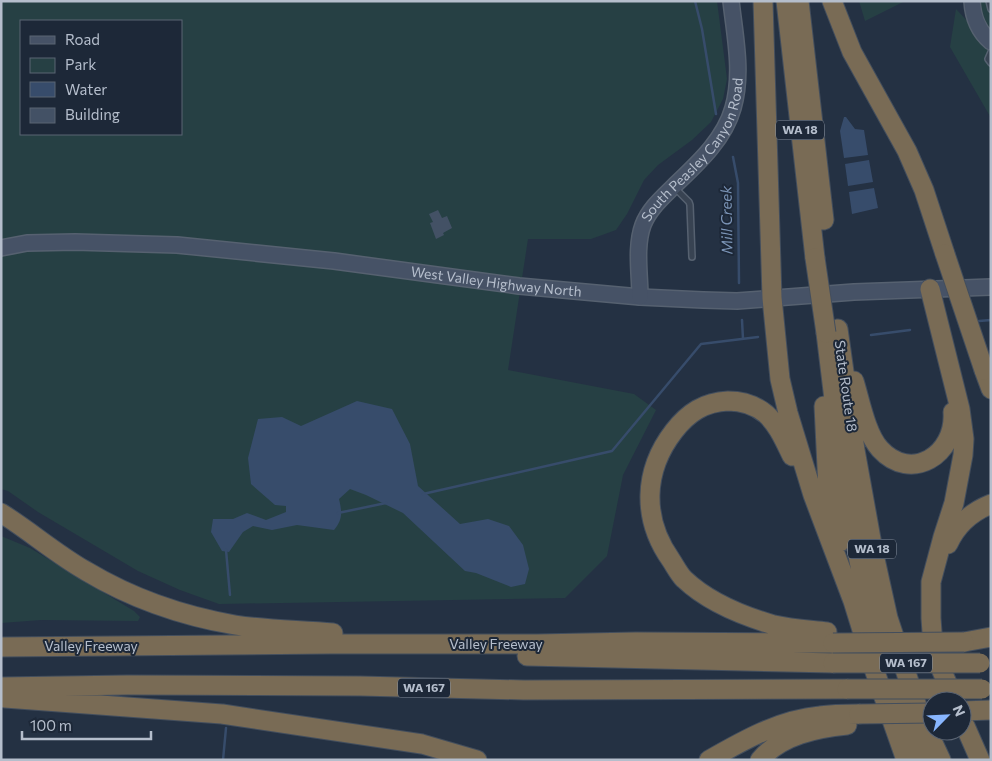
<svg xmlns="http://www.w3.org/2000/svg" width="992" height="761" viewBox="0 0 992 761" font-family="Commissioner,sans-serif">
<rect width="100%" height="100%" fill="#243143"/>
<!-- green -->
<path fill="#264044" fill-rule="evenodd" d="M1,1h716l10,78 -4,20 -12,23 -19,18 -34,25 -14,15 -17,34 -11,16 -25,9h-63l-20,131 126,24 22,16 -33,65 -16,81 -42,42 -346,6 -39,-14 -42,-19 -100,-59 -30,-21 -7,-2zM21,21h160v113h-160z
M859,1h46l-40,20z
M972,1h19v41z
M956,9l35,37v72l-41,-71z
M1,536l29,12 104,63 6,6 -2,4 -97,-1 -40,3z"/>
<!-- water -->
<path fill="#374c6b" d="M844,117h2l9,12 9,1 4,25 -24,3 -4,-27z
M869,160l4,22 -25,4 -3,-22z
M874,188l4,20 -26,6 -3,-22z
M357,401l35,8 18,35 8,42 42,38 28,-5 21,7 14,19 6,24 -4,15 -14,3 -35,-14 -11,-2 -62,-58 -37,-18 -16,-6 -11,10c3,13 4,20 -5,31l-37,-5 -25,5 -19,-4 -10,6 -14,20 -7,-1 -11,-19 2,-13h20l14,-6 19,7 20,-8v-6l-11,-1 -24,-21 -3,-26 10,-39 24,-2 19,9z"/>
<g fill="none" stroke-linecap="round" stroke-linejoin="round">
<!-- stream -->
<path stroke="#374c6b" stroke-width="2.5" d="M695,1l7,28 14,85
M733,157l5,26 1,100
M742,320l1,19
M979,321l12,-1
M871,335l39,-5
M423,494l189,-43 89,-107 57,-7
M338,513l48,-10
M226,550l4,45
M223,760l3,-32"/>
</g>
<!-- building -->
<path fill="#435165" d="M438,210l4,8 5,-2 5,12 -9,5 1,2 -8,4 -6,-16 3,-1 -4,-8z"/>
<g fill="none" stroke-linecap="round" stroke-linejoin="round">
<!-- lane casing -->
<g stroke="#566170" stroke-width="8">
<path id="lane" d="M989,1l2,8
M991,52l-3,7 3,4
M674,187l15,15 1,3 2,52"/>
</g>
<!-- secondary casing -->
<g stroke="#566170" stroke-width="18">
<g id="secondary">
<path d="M972,1c1,17 6,30 19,41"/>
<path id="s1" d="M1,248l26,-5 48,-1 102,3 157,16 185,25 121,11 63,3 34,1 117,-9 137,-5"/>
<path id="s2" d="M640,297c0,-23 -5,-50 3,-72 6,-16 19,-27 31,-39 23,-22 50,-46 59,-78 10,-35 2,-71 -2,-107"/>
</g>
</g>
<!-- highway casing -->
<g stroke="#434e5d" stroke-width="21">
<path id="highway" d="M763,1l9,297 8,81 8,34 25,82 40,106 21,68 32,91
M786,1l29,257
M799,1l25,219
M832,1l20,51 55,99 17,39 21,64
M930,289l30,120 4,30 -1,16 -9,48 -11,34 -12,45v36l2,28 8,23 14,32
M838,329l17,121 18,100 15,68 32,97 21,45
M826,333l15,124 18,104 17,72
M984,370l7,19
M854,381c6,19 12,53 26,68 31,34 76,6 73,-37
M824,406l4,82 12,54
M792,456c-7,-14 -14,-31 -26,-42 -11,-9 -24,-13 -38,-13 -24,1 -40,12 -54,30 -31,40 -32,88 -3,129 4,6 8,14 13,19 23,22 59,37 90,46 17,4 36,5 53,7
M1,513c29,18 55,41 85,58 45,27 97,45 149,54 32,5 66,5 98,8
M948,544c9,-20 23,-32 43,-40
M964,642l27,-5
M1,647l329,-3h207l99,-2 197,1
M527,656l306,7
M1,687l126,-2 233,1 164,4 323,-1
M5,698l217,16 200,30 55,16
M899,699l26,61
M962,711l29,-1
M962,719l18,41
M709,760c35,-20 70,-40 111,-44 13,-2 26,-2 39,-2
M760,760c21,-25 57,-32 87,-35"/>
</g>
<!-- lane -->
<use href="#lane" stroke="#384352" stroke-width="5"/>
<!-- secondary -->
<use href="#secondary" stroke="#465266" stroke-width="15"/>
<!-- highway -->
<use href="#highway" stroke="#796b55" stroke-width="19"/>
<!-- highway-bridge casing -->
<g stroke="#434e5d" stroke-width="21" stroke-linecap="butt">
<path id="highway-bridge" d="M945,254l39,116
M815,258l11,75
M833,643l131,-1
M833,663h147
M847,689h135
M859,714l73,-1"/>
</g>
<!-- highway-bridge -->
<use href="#highway-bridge" stroke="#796b55" stroke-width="19"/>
</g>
<g text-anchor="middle" stroke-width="4" stroke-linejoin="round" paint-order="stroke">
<!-- shield labels -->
<g fill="#1d2838" stroke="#8791a0" stroke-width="1">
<rect x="776" y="120.5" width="48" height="19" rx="4"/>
<rect x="848" y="539.5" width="48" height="19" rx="4"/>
<rect x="880" y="653.5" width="52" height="19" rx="4"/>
<rect x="398" y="678.5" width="52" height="19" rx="4"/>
</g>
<g font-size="12" font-weight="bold" fill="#b5becc">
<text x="800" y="134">WA 18</text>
<text x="872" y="553">WA 18</text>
<text x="906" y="667">WA 167</text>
<text x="424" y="692">WA 167</text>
</g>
<!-- street labels -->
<g font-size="14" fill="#b5becc" stroke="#1d2838">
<text dy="5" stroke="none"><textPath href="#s2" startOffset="165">South Peasley Canyon Road</textPath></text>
<text dy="5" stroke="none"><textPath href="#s1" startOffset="498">West Valley Highway North</textPath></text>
<text transform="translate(846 386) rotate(82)" y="5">State Route 18</text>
<text x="496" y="649">Valley Freeway</text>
<text x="91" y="651">Valley Freeway</text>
</g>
<!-- water labels -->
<g font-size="15" font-style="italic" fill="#7b94b6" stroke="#1d2838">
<text transform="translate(727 220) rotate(-91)" y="5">Mill Creek</text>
</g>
</g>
<!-- border -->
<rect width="992" height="761" fill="none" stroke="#b5becc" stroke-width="5"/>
<!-- legend -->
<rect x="20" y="20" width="162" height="115" fill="#1d2838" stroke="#5a6473"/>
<rect x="30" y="36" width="25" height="8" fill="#465266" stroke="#5a6473"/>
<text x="65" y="45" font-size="15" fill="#b5becc">Road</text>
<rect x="30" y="58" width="25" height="15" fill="#264044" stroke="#5a6473"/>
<text x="65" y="70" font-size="15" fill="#b5becc">Park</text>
<rect x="30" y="82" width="25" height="15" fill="#374c6b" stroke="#5a6473"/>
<text x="65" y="95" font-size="15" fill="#b5becc">Water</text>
<rect x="30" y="108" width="25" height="15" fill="#435165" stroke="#5a6473"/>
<text x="65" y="120" font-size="15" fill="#b5becc">Building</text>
<!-- north arrow -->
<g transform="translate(947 716) rotate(66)"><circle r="24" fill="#1d2838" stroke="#5a6473"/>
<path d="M0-4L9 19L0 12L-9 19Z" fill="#88b6ff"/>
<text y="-8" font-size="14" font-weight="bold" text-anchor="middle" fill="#b5becc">N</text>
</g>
<!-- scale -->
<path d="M22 731v8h129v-8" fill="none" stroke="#b5becc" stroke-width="2.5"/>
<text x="30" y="731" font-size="15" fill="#b5becc" stroke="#1d2838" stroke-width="4" paint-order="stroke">100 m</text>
</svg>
